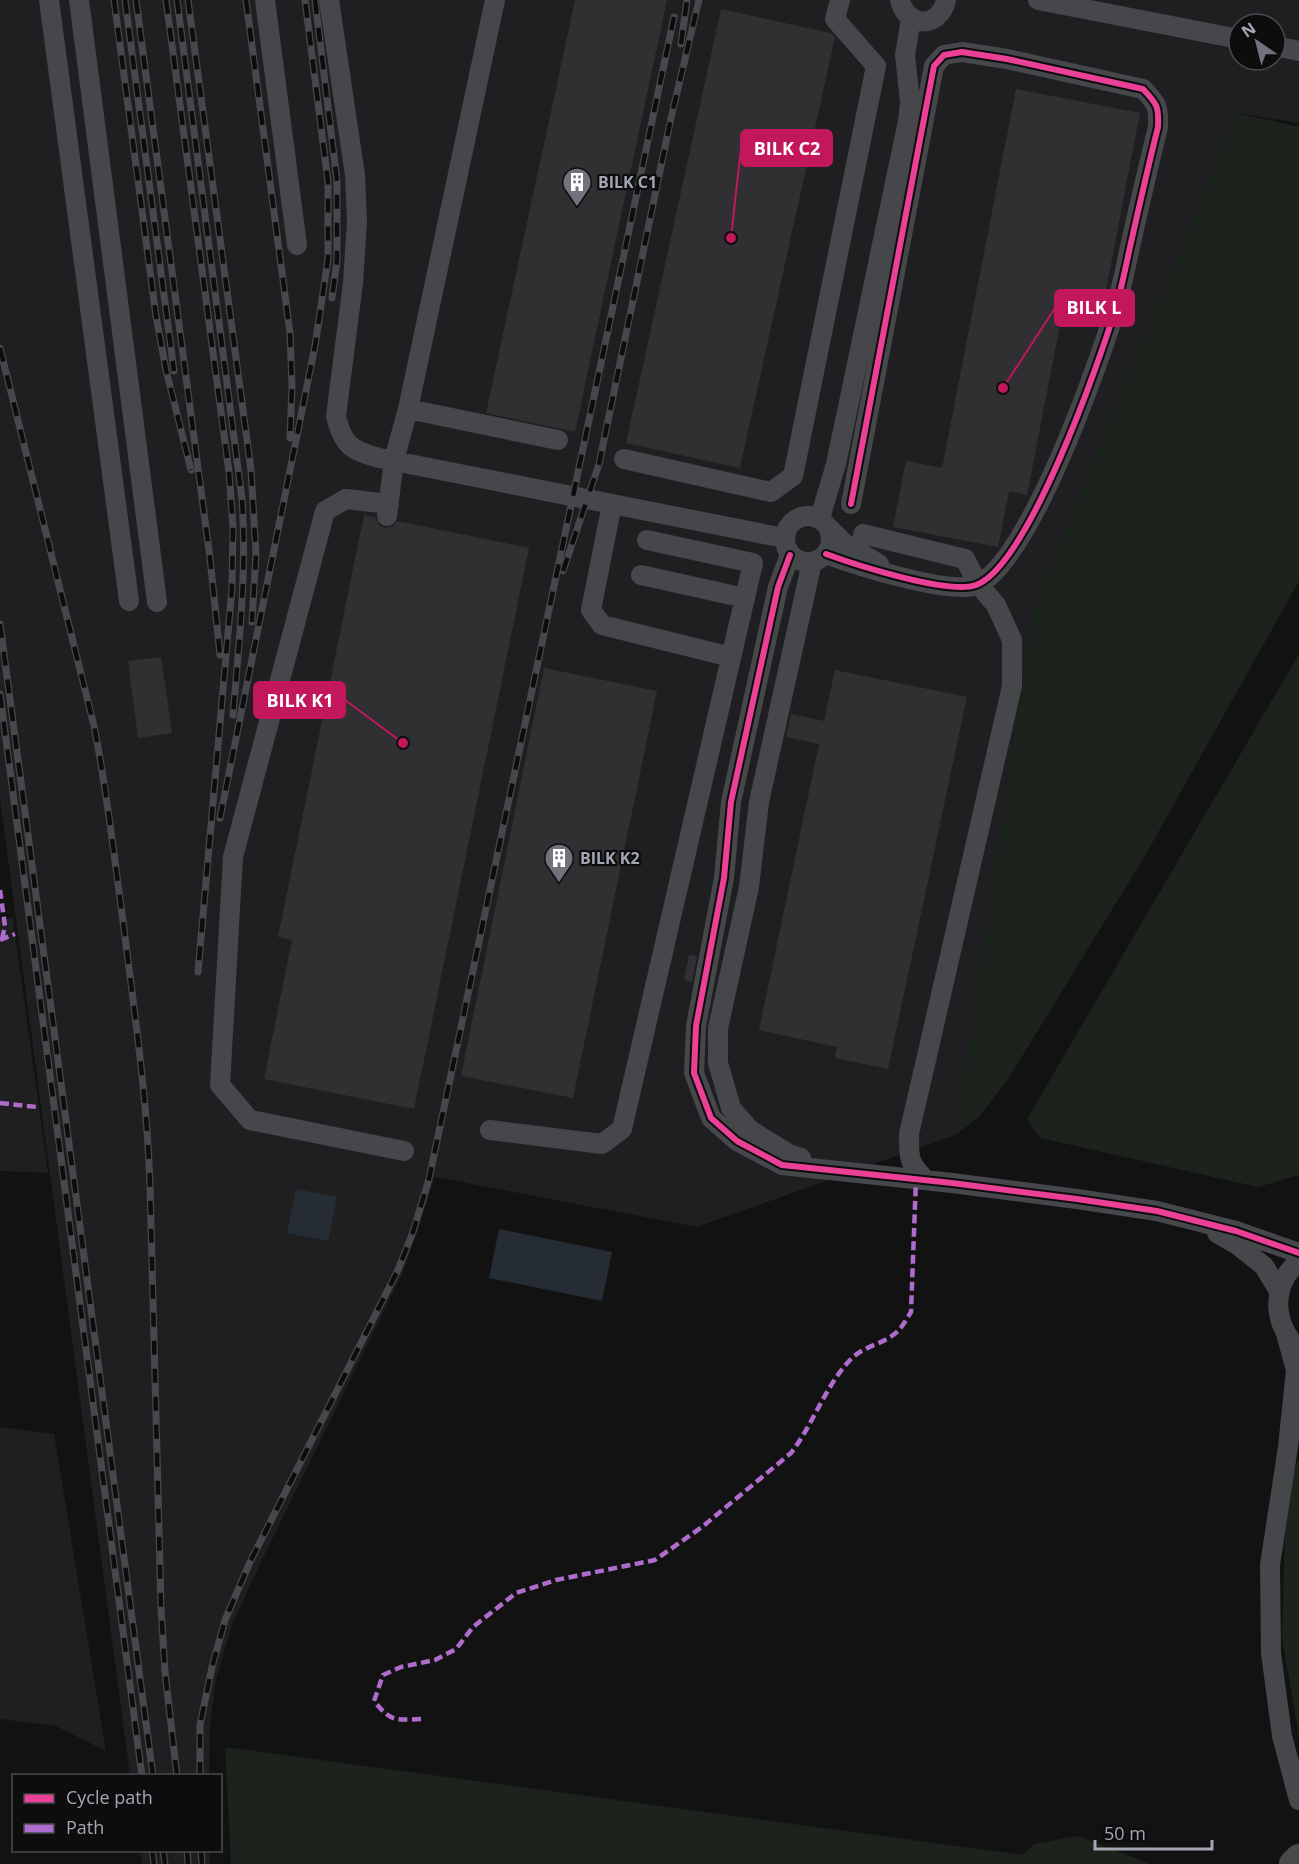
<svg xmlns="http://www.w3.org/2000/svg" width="1299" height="1864" viewBox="0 0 1299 1864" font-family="'Open Sans',sans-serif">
<rect width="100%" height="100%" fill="#121213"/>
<!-- built -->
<path fill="#1f1f21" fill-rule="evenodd" d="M0,0h1299v123l-63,-10 -202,491 -79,531 -258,92 -262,-50 -31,93 -145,296 -27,59 -16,55 -6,46 -1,49h-79l-130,-976zM1239,24h36v36h-36z
M13,918l35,255 -48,-2v-251z
M0,1427l54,7 52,317 -50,-25 -56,-7z
M140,1851h69l1,13h-68z"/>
<!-- green -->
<path fill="#1c231d" d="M1236,113l63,14v454l-153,273 -139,227 -28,36 -24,18 79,-531z
M1299,654v521l-41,12 -218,-49 -13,-19z
M1299,1458v279l-17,-100 3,-104 9,-63z
M225,1747l798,108 11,-11 44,-8 72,28h-919z"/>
<!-- water -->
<path fill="#262c34" d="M296,1189l41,8 -9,44 -41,-8z
M499,1229l113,23 -10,49 -113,-23z"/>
<!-- building -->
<path fill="#303032" d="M575,0h92l-92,432 -89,-19z
M721,9l110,24 4,4 -95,431 -114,-25z
M1016,89l124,24 -39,203 -38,-7 -36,186 -18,-4 -11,56 -105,-20 13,-66 36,7z
M364,515l11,2 4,8 6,3 7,-1 5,-6 132,27 -115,561 -150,-30 28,-139 -14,-3z
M161,657l11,76 -34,5 -10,-77z
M544,668l113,23 -84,407 -112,-22z
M835,670l132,27 -79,372 -53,-11 2,-11 -78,-17 60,-286 -33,-7 5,-23 33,7z
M689,955l8,1 -5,26 -8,-2z"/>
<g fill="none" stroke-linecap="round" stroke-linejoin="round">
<!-- minor -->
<path stroke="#46474b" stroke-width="20" d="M49,0l80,601
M79,0l78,602
M265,0l32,245
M329,0l26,175 2,47 -4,61 -17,133c7,29 14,34 43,42l405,80
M900,0c6,28 40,29 46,0
M1038,0l201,39
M1275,46l24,5
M408,409l150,31
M624,459l147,33 22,-16 83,-410 -41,-47 5,-19
M389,504l-43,-5 -21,12 -92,346 -13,228 30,35 154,31
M612,504l-21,106 11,15 129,32
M785 539a23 23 0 1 1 46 0a23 23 0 1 1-46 0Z
M387,516l7,-56 14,-51 87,-409
M820,518l16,-54 72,-343 2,-19 -5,-47 6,-36
M829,528l15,15 35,21
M863,534l102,25 13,25 18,21 16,35v46l-103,448c0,24 -1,29 17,46
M826,554c30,11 123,41 150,31 53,-20 124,-225 141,-281 5,-19 9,-38 13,-57 9,-40 18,-80 28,-120 1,-21 -1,-23 -15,-38l-136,-30 -45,-7 -18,3 -10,11 -83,438
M790,555l-12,32 -47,215 -7,76 -28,148 -2,47 17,45 26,23 45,24 170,18 125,16 80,12 79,20 63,22
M641,575l104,23
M490,1130l112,14 20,-15 131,-566 -106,-23
M801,1158l-12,-4 -39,-24 -19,-22 -13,-45v-35l31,-141 10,-85 53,-240
M1217,1233l19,11 28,22 15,25
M1287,1337l9,33 -8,77 -18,118 1,88 11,83 17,64
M1295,1346c-23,-27 -23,-62 4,-85"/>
<!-- highway -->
<path stroke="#49494c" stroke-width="28" d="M1293,1864l6,-6"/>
<!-- rail casing -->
<g stroke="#47484b" stroke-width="7">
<path id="rail" d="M114,0l42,316 10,54 25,100
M125,0l49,371
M136,0l74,558 10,97
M166,0l63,472 4,55 -1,61 -34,384
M177,0l65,499c5,73 -3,144 -9,216
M188,0l63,470 5,84 -4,68
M246,0l44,333 2,53 -2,52
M315,0l22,181v79l-5,38
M681,44l6,-44
M0,348l94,378c13,64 20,130 29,195 11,88 24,175 27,264l11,423 4,64 12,104
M563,571l36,-107 72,-346 28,-118
M0,624l153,1152
M0,694l142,1082
M220,818l95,-472 13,-87v-77l-23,-182
M200,1776v-51l12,-58 13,-47 25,-58 148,-292 15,-38 16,-53 245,-1162
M152,1850l2,14
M163,1850l2,14
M187,1850l1,14
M201,1850l1,14"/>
</g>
<!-- rail -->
<use href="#rail" stroke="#0d0d0e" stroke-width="4.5" stroke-dasharray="14" stroke-linecap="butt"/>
<!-- quiet -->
<path stroke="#b06ccc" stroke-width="4.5" stroke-dasharray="9 4.5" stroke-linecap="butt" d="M0,890l5,36 -3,13
M0,940l15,-6
M0,1103l37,4
M421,1719c-26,1 -30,3 -47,-18l9,-26 18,-8 34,-7 21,-11 17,-22 43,-34 40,-13 99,-20 47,-33 89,-74c23,-30 34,-67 60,-94 12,-13 34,-15 47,-28 5,-5 9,-13 13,-19l5,-133"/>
<!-- cycleway casing -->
<g stroke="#0d0d0e" stroke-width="10">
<path id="cycleway" d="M826,554c30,11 123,41 150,31 53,-20 124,-225 141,-281 5,-19 9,-38 13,-57 9,-40 18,-80 28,-120 1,-21 -1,-23 -15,-38l-136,-30 -45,-7 -18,3 -10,11 -83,438
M790,555l-12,32 -47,215 -7,76 -28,148 -2,47 17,45 26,23 45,24 170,18 125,16 80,12 79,20 63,22"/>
</g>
<!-- cycleway -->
<use href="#cycleway" stroke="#ea4096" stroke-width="6"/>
</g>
<!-- icons -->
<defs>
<g id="building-pin" transform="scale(1.5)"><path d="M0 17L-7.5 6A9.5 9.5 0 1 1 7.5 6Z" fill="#70727c" stroke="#0d0d0e"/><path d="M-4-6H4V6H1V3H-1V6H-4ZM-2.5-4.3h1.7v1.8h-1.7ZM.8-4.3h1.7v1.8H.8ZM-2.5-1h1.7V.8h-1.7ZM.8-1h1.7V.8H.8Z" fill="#fff"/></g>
</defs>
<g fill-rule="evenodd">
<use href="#building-pin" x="577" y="182"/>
<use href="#building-pin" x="559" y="858"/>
</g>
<g text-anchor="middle" stroke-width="4.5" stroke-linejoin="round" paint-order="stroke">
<!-- poi labels -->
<g font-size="16" font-weight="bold" fill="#a3a6b4" stroke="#0d0d0e" text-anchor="start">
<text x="598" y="188">BILK C1</text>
<text x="580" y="864">BILK K2</text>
</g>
</g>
<!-- callouts -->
<path fill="none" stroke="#c2185b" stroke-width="2" d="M731 238L741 148M1003 388L1055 308M403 743L345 700"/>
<g fill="#c2185b" stroke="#0d0d0e" stroke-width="2">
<circle cx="731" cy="238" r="6"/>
<circle cx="1003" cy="388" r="6"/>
<circle cx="403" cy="743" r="6"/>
</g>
<g fill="#c2185b" stroke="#c2185b" stroke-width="2">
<rect x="741" y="130" width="91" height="36" rx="6"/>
<rect x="1055" y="290" width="79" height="36" rx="6"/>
<rect x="254" y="682" width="91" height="36" rx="6"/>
</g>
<g font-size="18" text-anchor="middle" font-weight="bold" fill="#fff">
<text x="787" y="155">BILK C2</text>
<text x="1094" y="314">BILK L</text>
<text x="300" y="707">BILK K1</text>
</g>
<!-- legend -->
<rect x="12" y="1774" width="210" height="78" fill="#0d0d0e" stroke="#494a50" stroke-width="1.5"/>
<rect x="24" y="1794" width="30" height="9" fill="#ea4096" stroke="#494a50" stroke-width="1.5"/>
<text x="66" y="1804" font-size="18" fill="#a3a6b4">Cycle path</text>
<rect x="24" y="1824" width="30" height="9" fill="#b06ccc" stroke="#494a50" stroke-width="1.5"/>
<text x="66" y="1834" font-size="18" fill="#a3a6b4">Path</text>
<!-- north arrow -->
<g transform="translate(1257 42) rotate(325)"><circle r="28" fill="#0d0d0e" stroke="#494a50" stroke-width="1.5"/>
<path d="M0-4.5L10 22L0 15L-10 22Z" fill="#70727c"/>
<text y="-9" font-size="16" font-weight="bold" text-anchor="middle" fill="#a3a6b4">N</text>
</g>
<!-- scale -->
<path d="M1095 1840v9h117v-9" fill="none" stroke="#a3a6b4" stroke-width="3"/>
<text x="1104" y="1840" font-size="18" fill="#a3a6b4" stroke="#0d0d0e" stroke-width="4.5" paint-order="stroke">50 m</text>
</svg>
